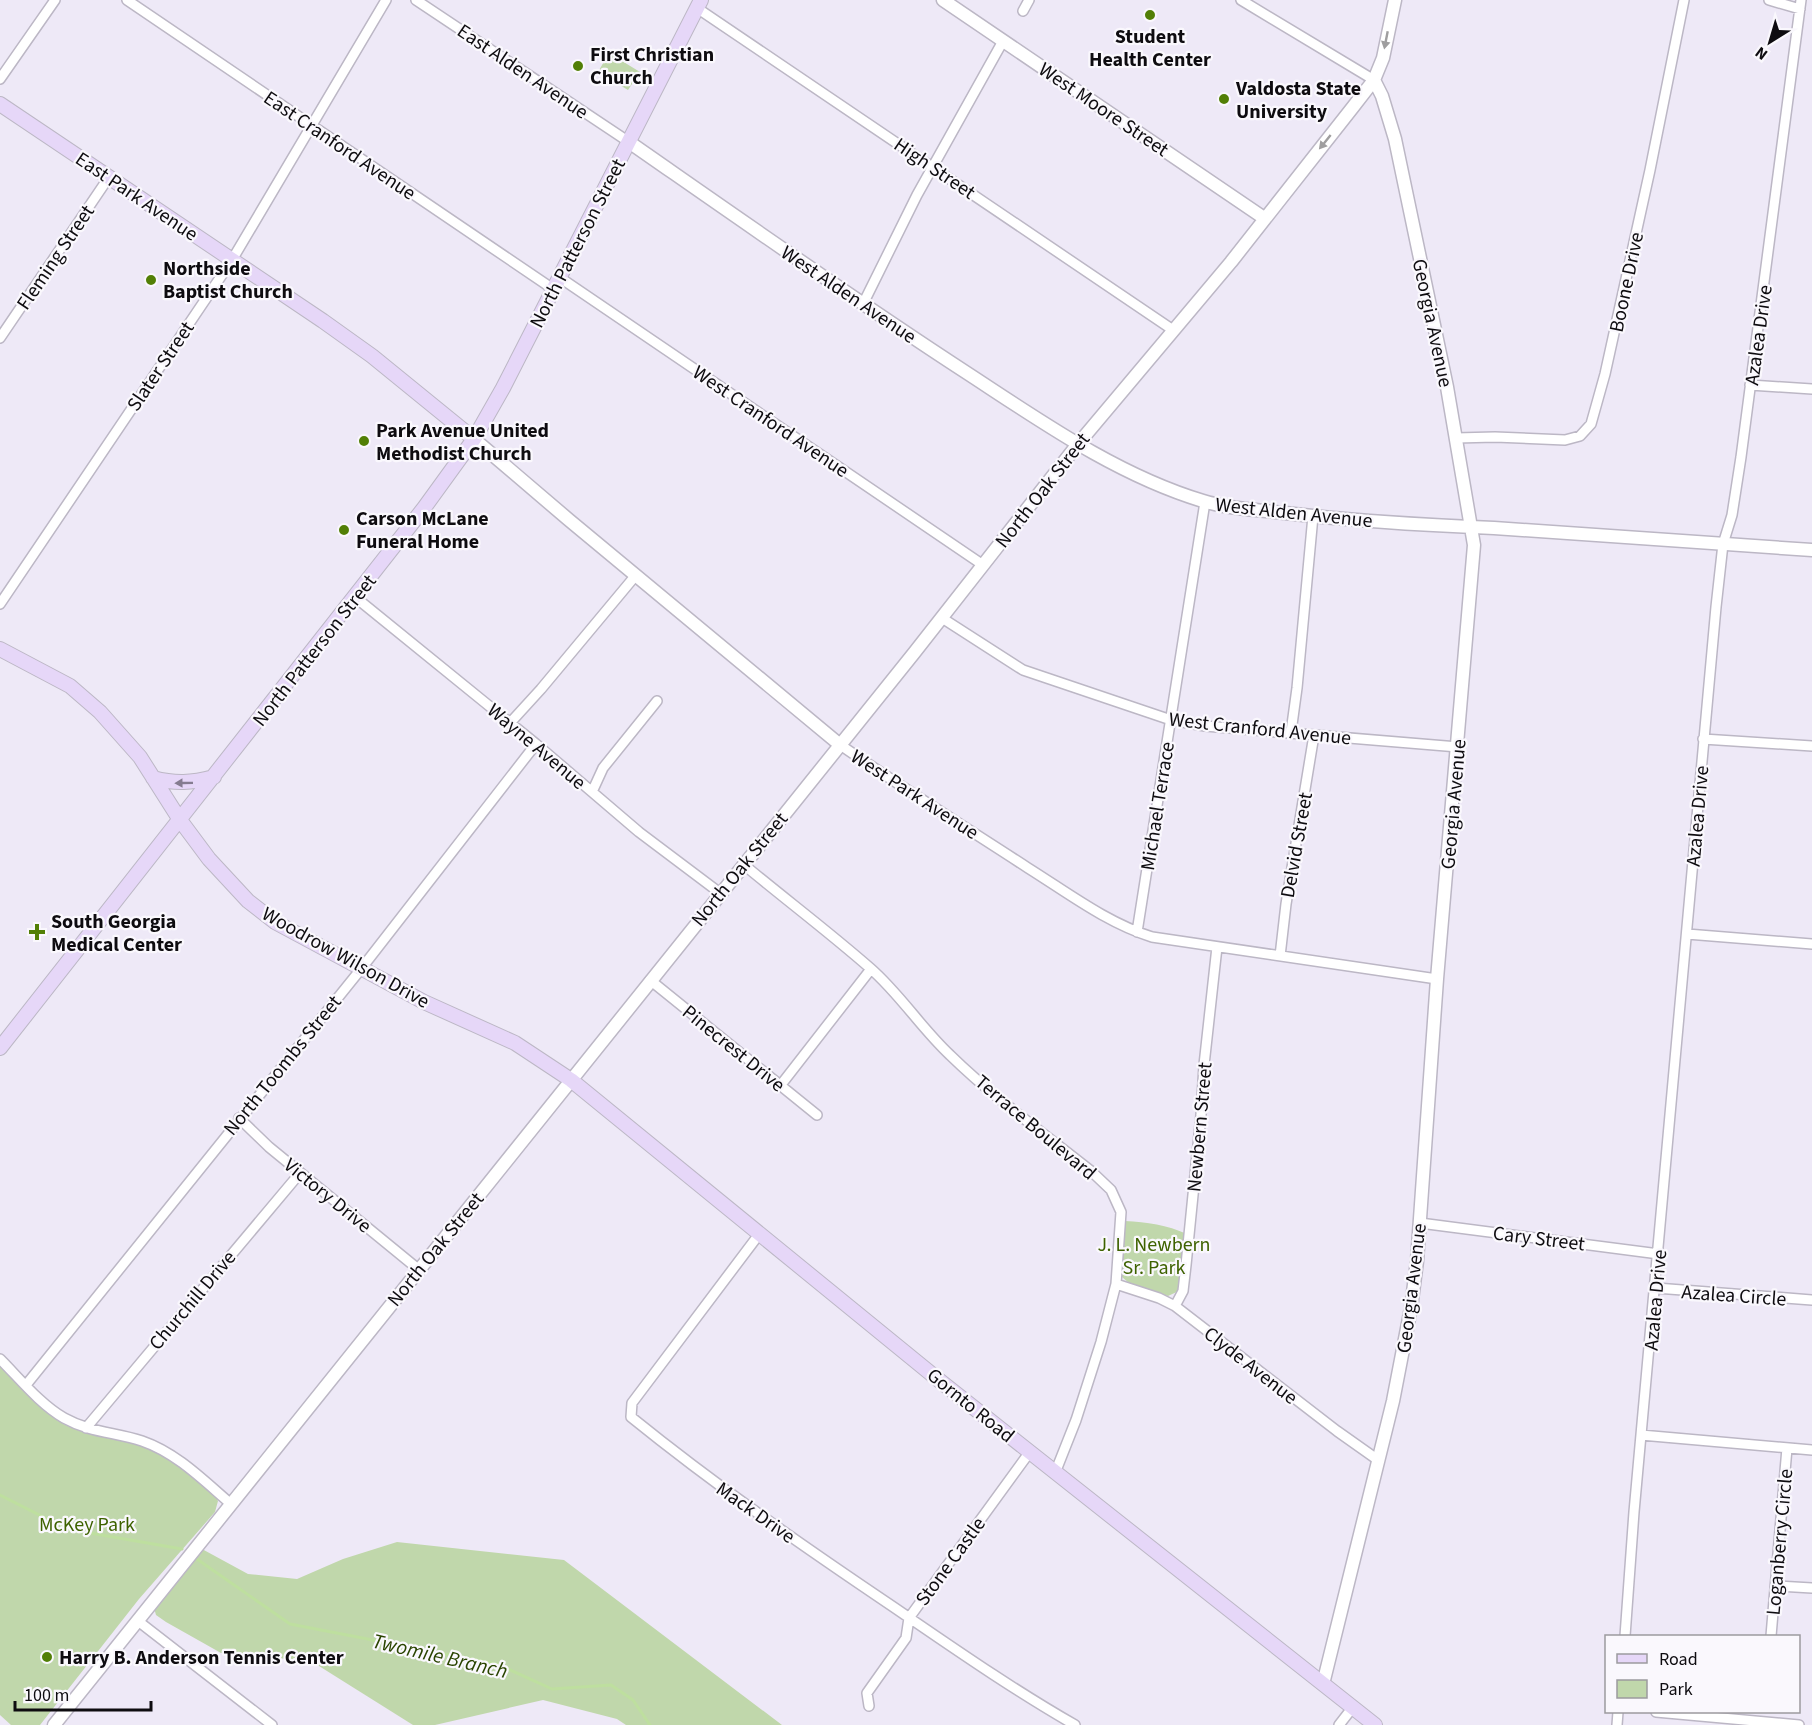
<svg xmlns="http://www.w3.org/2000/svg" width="1812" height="1725" viewBox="0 0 1812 1725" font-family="'Source Sans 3',sans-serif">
<rect width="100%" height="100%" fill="#eee9f7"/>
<!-- green -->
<path fill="#c0d7ab" d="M609,53l31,19 -12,18 -30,-18z
M1125,1221c22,1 42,4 62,13l-6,56 -13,6 -39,-13 -7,-6z
M0,1366c18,18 36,39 57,54 29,20 65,14 96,28 23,11 42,32 62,47l3,6 -3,11 -76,87 -99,126h-29l-11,-10z
M397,1542l167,18 218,165h-156l-9,-6 -74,-19 -108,25h-22l-102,-64 -90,-8 -55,-31 -10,-7 -2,-7 48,-59 46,25 49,5 46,-20z"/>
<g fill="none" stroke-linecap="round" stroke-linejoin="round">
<!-- stream -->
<path stroke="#bedf9f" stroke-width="3" d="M0,1495l67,34 115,20
M194,1557l96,67 207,40 55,25 59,-4 22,15 17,25"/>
<!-- minor casing -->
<g stroke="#bcb7c5" stroke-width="12">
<path id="minor" d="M127,0l426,289
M416,0l213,142
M1241,0l133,80
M1769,0l31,9
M697,8l476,322
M1023,11l6,-11
M0,79l55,-79
M559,277l424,288
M863,304l54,-109 86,-154
M0,338l109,-161
M1750,385l62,4
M1456,438l39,-1 70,3 15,-4 11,-12 14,-50 45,-204 34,-170
M355,597l181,147 103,88 81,61
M0,604l232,-344 154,-260
M942,618l81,52 148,50 34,6 253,21
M510,723l31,-34 95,-114
M1291,732l6,-44 16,-172
M1703,739l109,7
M839,744c62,43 126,83 189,124 40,25 79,55 124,69l285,42
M592,792l11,-24 54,-67
M743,864c42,35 86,68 127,104 30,26 51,60 80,87 43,42 93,78 141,116l20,19 10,22 -5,72 -15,58 -25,78 -21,53
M1137,932l68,-430
M1687,934l125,10
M1280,956l6,-52 28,-169
M650,980l167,135
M780,1086l91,-117
M239,1118l30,29 149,122
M1420,1223l239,31
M760,1233l-128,170 -1,14c84,68 172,129 261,189 60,41 120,83 183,119
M1116,1284l43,14 16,8 162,125 41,29
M1656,1288l156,12
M1175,1306l8,-15 3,-26 15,-150 3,-50 13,-118
M0,1359c20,20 40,45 64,59 27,15 51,14 78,23 35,12 62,40 89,63
M26,1385l335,-416 175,-225
M86,1428l214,-255
M1641,1435l171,15
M1776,1586l36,2
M138,1621l134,104
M1625,1636l9,-124 82,-905 7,-63 9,-29 9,-58 60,-457
M1771,1636l16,-188
M869,1706l-2,-13 39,-55 3,-20 120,-165
M1656,1712l143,13
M1339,1725l14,-18
M1617,1725l1,-13"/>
</g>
<!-- tertiary casing -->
<g stroke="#bcb7c5" stroke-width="15">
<path id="tertiary" d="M943,0l321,218
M629,142c112,78 224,157 338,231 75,49 150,102 236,128 26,8 55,9 82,12 69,8 139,12 209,15l318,22
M474,439l95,81 270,224
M1323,1684l70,-283 18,-93 6,-47 20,-282 37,-434 -27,-158 -52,-248 -13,-43 -8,-16
M54,1725l860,-1072 164,-209 153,-182 122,-155 21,-27 9,-22 12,-58"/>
</g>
<!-- secondary casing -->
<g stroke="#bcb7c5" stroke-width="16">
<path id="secondary" d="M0,104l323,217 49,35 102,83
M0,649l70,37 30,26 40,45 40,63 29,39 39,42 27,21 149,80 91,41 56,37 369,301 435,344
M153,778c23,6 38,5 61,-1
M0,1048l424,-540 50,-69 29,-51 198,-388"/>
</g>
<!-- minor -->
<use href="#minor" stroke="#fff" stroke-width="9"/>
<!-- tertiary -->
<use href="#tertiary" stroke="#fff" stroke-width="12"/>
<!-- secondary -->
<use href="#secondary" stroke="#e6d7f8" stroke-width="14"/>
</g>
<!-- one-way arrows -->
<defs><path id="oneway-solid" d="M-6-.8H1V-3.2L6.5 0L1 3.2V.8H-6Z" transform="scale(1.5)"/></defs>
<g fill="#9f9e9f">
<use href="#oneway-solid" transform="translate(1386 40) rotate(101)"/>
<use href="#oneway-solid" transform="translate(1325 142) rotate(129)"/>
</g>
<use fill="#857c90" href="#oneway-solid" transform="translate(184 783) rotate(179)"/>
<!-- markers -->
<g fill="#527f06" stroke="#faf8fd" stroke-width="2">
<circle cx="1150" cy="15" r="6"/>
<circle cx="578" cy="66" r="6"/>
<circle cx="1224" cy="99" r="6"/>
<circle cx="151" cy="280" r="6"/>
<circle cx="364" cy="441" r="6"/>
<circle cx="344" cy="530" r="6"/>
<path d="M34 923h6v6h6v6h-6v6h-6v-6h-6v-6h6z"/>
<circle cx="47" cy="1657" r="6"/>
</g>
<g text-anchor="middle" stroke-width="4.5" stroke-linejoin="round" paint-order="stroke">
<!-- poi labels -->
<g font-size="20" font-weight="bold" fill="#0e0c10" stroke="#faf8fd" text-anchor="start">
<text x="1150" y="43" text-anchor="middle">Student<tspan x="1150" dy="23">Health Center</tspan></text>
<text x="590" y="61">First Christian<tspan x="590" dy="23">Church</tspan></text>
<text x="1236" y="95">Valdosta State<tspan x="1236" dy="23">University</tspan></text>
<text x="163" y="275">Northside<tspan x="163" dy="23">Baptist Church</tspan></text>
<text x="376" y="437">Park Avenue United<tspan x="376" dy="23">Methodist Church</tspan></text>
<text x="356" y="525">Carson McLane<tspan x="356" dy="23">Funeral Home</tspan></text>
<text x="51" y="928">South Georgia<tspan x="51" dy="23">Medical Center</tspan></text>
<text x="59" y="1664">Harry B. Anderson Tennis Center</text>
</g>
<!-- street labels -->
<g font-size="20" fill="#0e0c10" stroke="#faf8fd">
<text transform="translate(523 71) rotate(34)" y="7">East Alden Avenue</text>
<text transform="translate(1104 109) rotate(34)" y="7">West Moore Street</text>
<text transform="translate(340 145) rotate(34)" y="7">East Cranford Avenue</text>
<text transform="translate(935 168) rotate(34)" y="7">High Street</text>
<text transform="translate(137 196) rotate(34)" y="7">East Park Avenue</text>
<text transform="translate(577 243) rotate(-63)" y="7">North Patterson Street</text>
<text transform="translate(55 257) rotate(-56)" y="7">Fleming Street</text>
<text transform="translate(1626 282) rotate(-78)" y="7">Boone Drive</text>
<text transform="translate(849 294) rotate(34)" y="7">West Alden Avenue</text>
<text transform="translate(1433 323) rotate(78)" y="7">Georgia Avenue</text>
<text transform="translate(1758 335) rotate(-82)" y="7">Azalea Drive</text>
<text transform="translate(160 366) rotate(-56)" y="7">Slater Street</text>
<text transform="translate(771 421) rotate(34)" y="7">West Cranford Avenue</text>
<text transform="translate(1042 490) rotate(-52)" y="7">North Oak Street</text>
<text transform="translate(1294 512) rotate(6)" y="7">West Alden Avenue</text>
<text transform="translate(314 650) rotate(-52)" y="7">North Patterson Street</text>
<text transform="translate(1260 728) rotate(6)" y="7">West Cranford Avenue</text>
<text transform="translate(537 746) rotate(40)" y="7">Wayne Avenue</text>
<text transform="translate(915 794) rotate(33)" y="7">West Park Avenue</text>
<text transform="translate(1453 804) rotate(-85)" y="7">Georgia Avenue</text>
<text transform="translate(1157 806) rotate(-81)" y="7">Michael Terrace</text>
<text transform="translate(1697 816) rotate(-85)" y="7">Azalea Drive</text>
<text transform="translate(1296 845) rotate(-80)" y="7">Delvid Street</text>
<text transform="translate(739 869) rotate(-51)" y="7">North Oak Street</text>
<text transform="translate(346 957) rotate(29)" y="7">Woodrow Wilson Drive</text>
<text transform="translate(734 1048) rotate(39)" y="7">Pinecrest Drive</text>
<text transform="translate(282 1065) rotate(-51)" y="7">North Toombs Street</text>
<text transform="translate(1036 1127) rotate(40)" y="7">Terrace Boulevard</text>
<text transform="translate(1199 1127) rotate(-85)" y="7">Newbern Street</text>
<text transform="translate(328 1195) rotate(39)" y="7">Victory Drive</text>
<text transform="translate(1539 1238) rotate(7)" y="7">Cary Street</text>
<text transform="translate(435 1249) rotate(-51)" y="7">North Oak Street</text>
<text transform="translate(1411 1288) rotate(-83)" y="7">Georgia Avenue</text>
<text transform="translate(1734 1295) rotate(4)" y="7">Azalea Circle</text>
<text transform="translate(192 1300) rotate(-50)" y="7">Churchill Drive</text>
<text transform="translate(1655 1300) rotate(-85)" y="7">Azalea Drive</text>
<text transform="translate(1251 1365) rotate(38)" y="7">Clyde Avenue</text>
<text transform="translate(971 1405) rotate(39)" y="7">Gornto Road</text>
<text transform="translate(756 1512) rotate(35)" y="7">Mack Drive</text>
<text transform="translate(1779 1542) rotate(-85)" y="7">Loganberry Circle</text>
<text transform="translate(950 1561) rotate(-54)" y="7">Stone Castle</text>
</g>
<!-- park labels -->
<g font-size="20" fill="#3e6200" stroke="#faf8fd">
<text x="1154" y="1251">J. L. Newbern<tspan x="1154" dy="23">Sr. Park</tspan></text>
<text x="87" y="1531">McKey Park</text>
</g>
<!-- water labels -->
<g font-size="21" font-style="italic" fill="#2a4400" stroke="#faf8fd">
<text transform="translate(440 1656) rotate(13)" y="7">Twomile Branch</text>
</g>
</g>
<!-- legend -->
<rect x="1605" y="1635" width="195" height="78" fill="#faf8fd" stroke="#9c9a9e" stroke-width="1.5"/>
<rect x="1617" y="1654" width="30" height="9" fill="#e6d7f8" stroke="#9c9a9e" stroke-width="1.5"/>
<text x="1659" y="1665" font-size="18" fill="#0e0c10">Road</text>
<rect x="1617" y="1680" width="30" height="18" fill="#c0d7ab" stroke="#9c9a9e" stroke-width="1.5"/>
<text x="1659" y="1695" font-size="18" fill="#0e0c10">Park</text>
<!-- north arrow -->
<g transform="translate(1770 42) rotate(217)" stroke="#faf8fd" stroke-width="4.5" paint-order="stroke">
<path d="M0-4.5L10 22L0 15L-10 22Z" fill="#0e0c10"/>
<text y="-9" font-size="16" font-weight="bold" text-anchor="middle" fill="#0e0c10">N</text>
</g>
<!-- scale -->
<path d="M15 1701v9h136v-9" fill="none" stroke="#0e0c10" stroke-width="3"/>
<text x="24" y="1701" font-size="18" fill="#0e0c10" stroke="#faf8fd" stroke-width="4.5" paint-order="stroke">100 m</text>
</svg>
